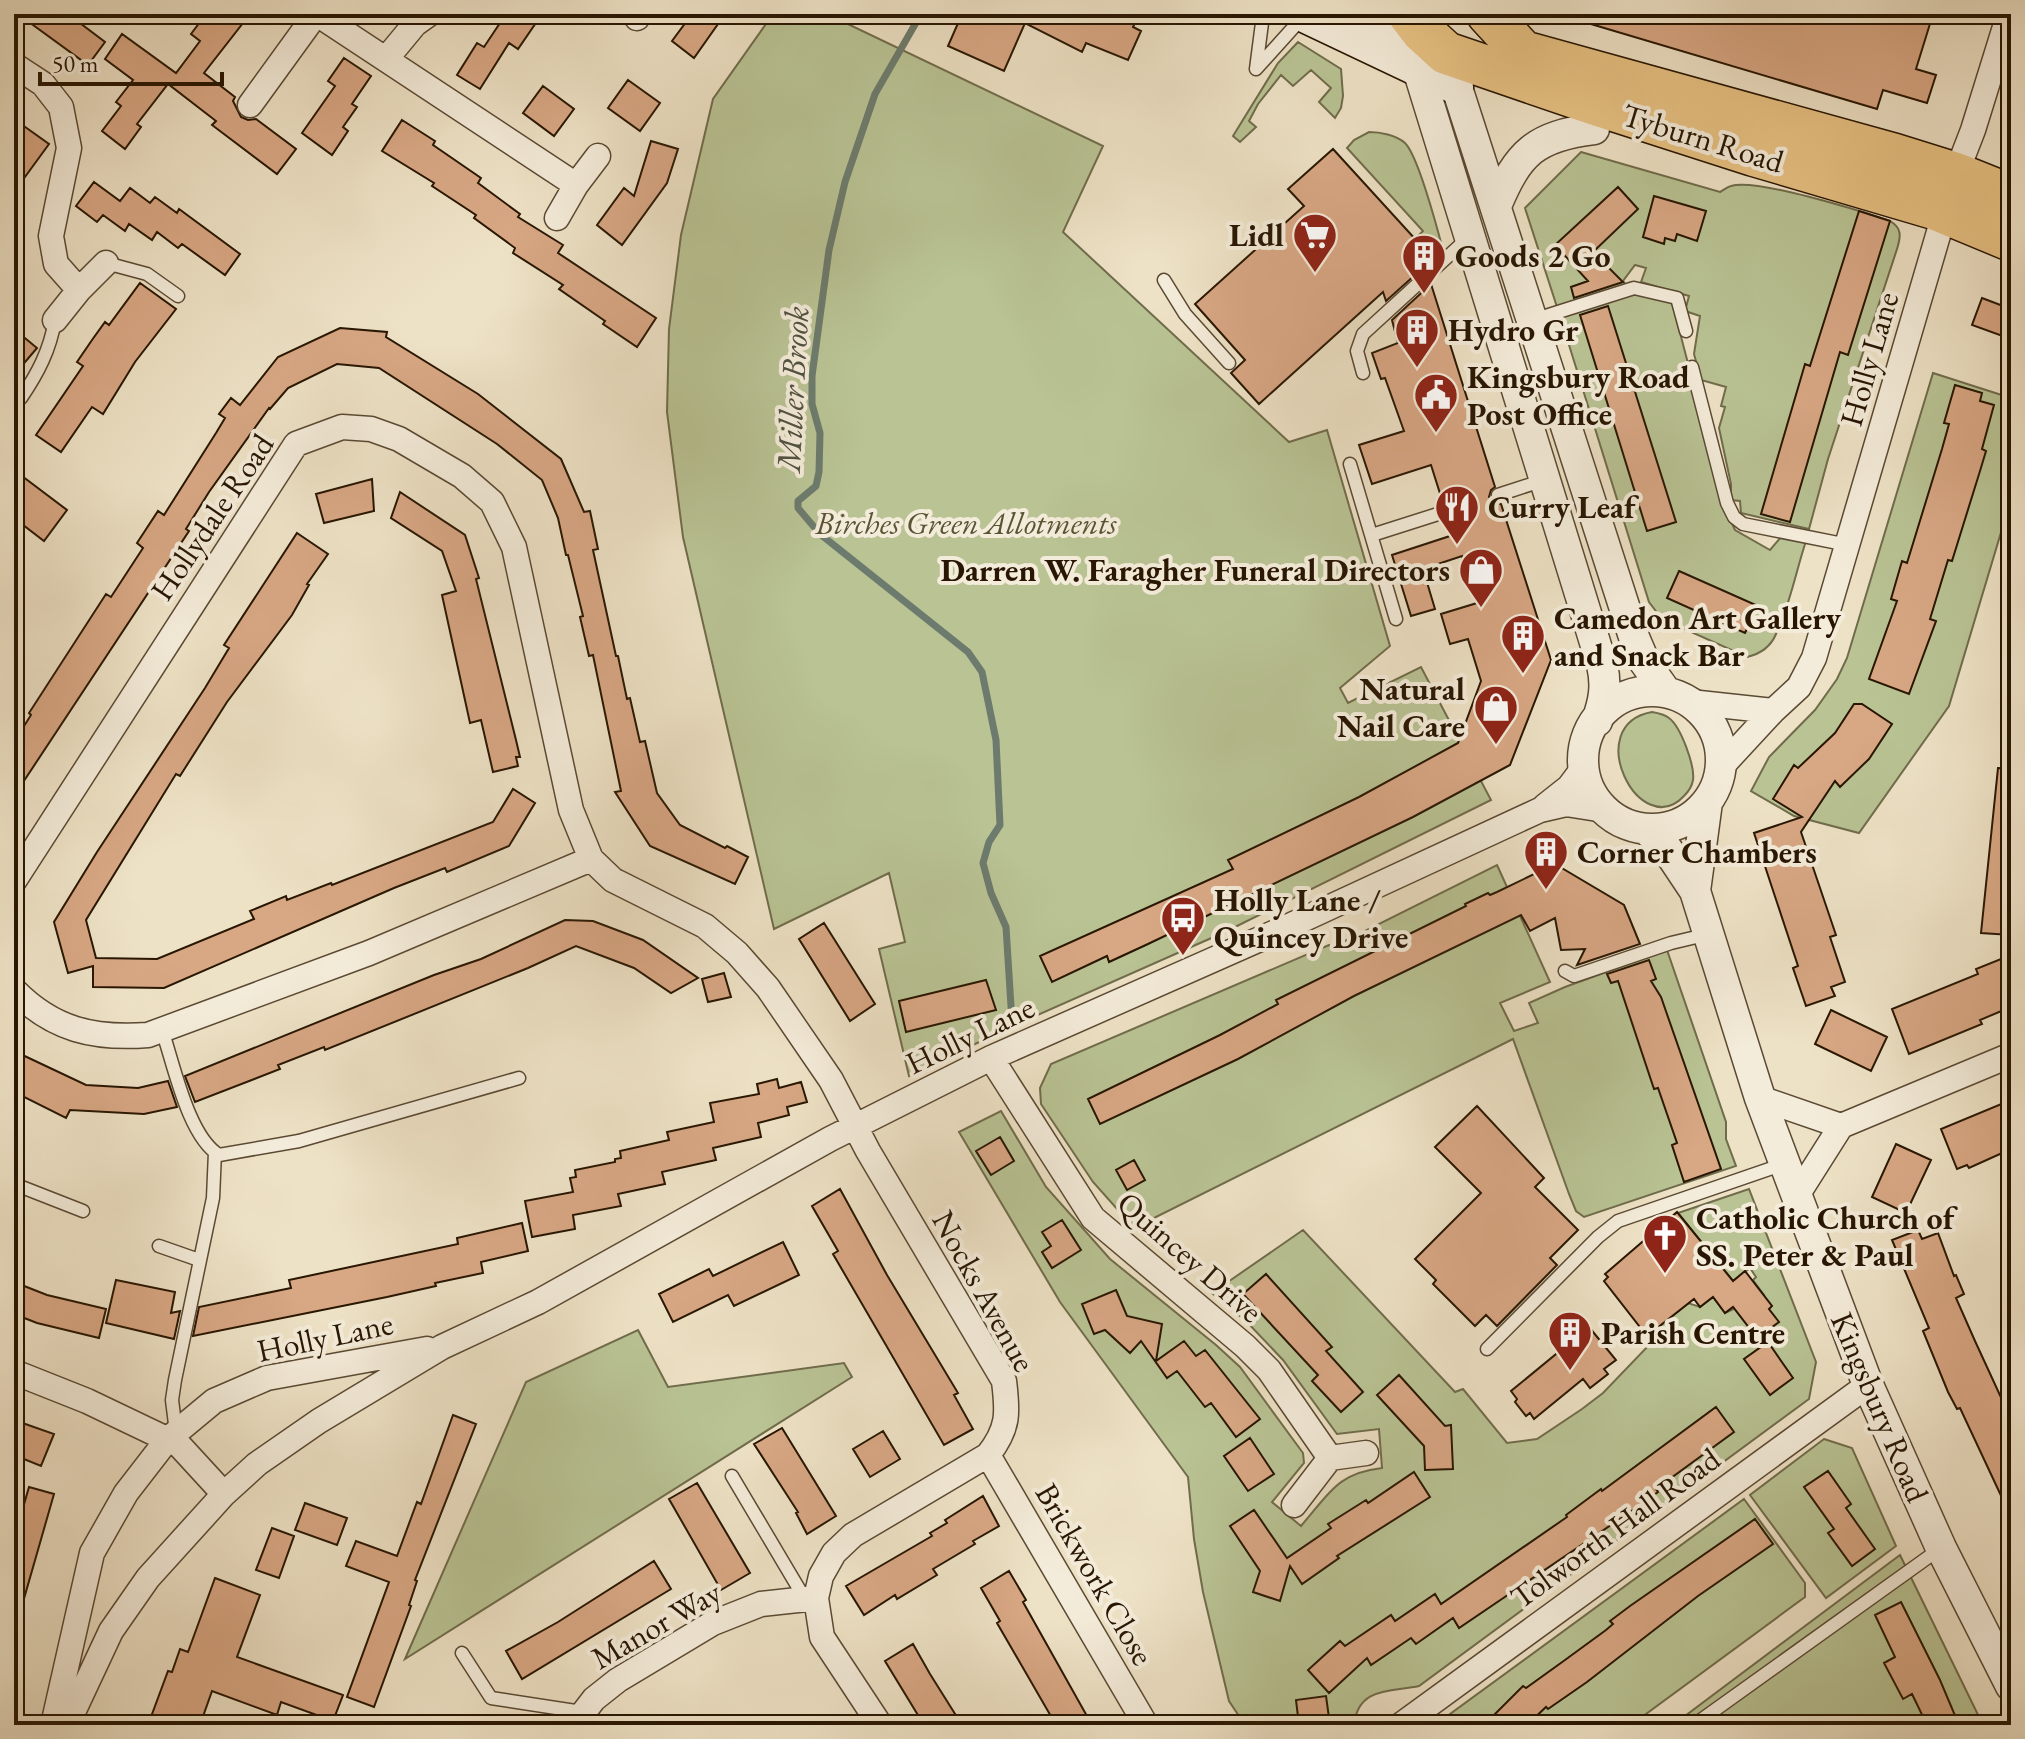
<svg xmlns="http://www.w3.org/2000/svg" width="2025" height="1739" viewBox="0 0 2025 1739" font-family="'EB Garamond',serif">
<rect width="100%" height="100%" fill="#eee2c6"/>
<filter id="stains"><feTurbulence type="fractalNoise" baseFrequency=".0025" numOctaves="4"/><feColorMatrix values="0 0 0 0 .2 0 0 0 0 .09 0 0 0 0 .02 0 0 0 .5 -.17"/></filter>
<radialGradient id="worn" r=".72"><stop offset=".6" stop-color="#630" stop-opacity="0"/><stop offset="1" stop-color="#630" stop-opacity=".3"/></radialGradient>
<!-- green -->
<path fill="#b9c394" stroke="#706c4b" stroke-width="2" d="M773,14h54l276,132 -40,86 226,210 38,-12 63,216 -50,42 8,15 73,-36 70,133 -266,132 -219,97 -97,47 -30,-127 26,-7 -16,-69 -115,56 -91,-392 -16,-125 2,-83 12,-94 32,-136z
M1298,42l43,27 2,27 -2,12 -6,10 -16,-16 12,-14 -20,-18 -18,16 -12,-11 -23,29 -9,17 7,6 -16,15 -7,-6 45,-73z
M1369,132c11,0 27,3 36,11 14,14 32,85 38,107l-8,8 -18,-21 6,-6 -76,-83 7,-8z
M1581,152l139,40c4,-2 7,-5 11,-6 25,-8 130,25 159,35 12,7 11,15 7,28l-69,210 -19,70 -68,-16 -1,-12 -9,-1v-16l-12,-56 6,-21 -4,-1 5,-19 -25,-7 -7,-26 6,-38 -15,-5 4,-15 -48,-14 5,-14 -11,-3 -12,16 4,5 -70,21 -32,-99z
M1637,292l35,10 55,211 8,17 35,20 11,-13 25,4c-10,30 -16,64 -30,93 -5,12 -16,20 -29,23l-85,-38 -13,-17 -89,-286z
M1933,373l78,25v101l-62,207 -90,127 -65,-17 -43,-25 18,-34 46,-47 22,-31 10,-21z
M1652,712c6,1 12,2 17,6 12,9 26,48 24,62 -1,6 -5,12 -9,16 -44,47 -104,-71 -32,-84z
M1497,865l53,117 -50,21 14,28 24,-8 -9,-20 36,-16 102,-37 59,172v17l10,27 -152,51 -8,-6 -7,-17 -56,-155 -379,189 -41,-46 -52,-78 -1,-16 11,-24 278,-119 2,3z
M1001,1111l45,76 64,72 106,86 24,22 63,86 1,10 -32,39 29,24c28,-32 36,-53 81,-58l-3,-39 -42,5 -54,-74 -37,-39 -34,-28 91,-63 152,162 8,-3 44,54 30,-4 45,-30 21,-16 49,-51 -5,-6 41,-33 12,4 13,-10 12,16 39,-18 -11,-15 3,-3 -6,-9 -17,13 -55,-68 71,-24 67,173 -7,37 -390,287c-27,6 -61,0 -65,39h-109l-16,-24 -26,-109 -9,-53 -6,-62 -128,-175 -101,-170z
M638,1330l30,57 176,-24 8,14 -447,282 121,-277z
M1824,1439l28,9 44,98 -70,52 -76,-103z
M1744,1499l61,84v14l-174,128h-190l5,-8z
M1900,1555l83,170h-310z"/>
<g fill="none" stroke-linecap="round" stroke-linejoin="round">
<!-- stream -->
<path stroke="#6c7b6d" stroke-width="7" d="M921,14l-46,80 -30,88 -16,68 -17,126v28l8,29 -1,39 -3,14 -18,15v7l22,26 148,118 14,20 14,68 4,85 -11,17 -6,21 8,30 15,34 6,95"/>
</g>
<!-- building -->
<path fill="#d8a784" stroke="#281602" stroke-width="2" d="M18,14h50l37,28 -17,23z
M206,14h44l-46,59 31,24 -2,4 8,16 7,3 8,-1 40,30 -19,25 -65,-49 4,-4 -48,-37 -31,40 4,3 -16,22 -23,-18 19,-25 -5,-4 17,-22 -28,-21 17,-25 54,39 24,-32 -9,-7z
M506,14h36l-24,35 -9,-6 -29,46 -23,-14 20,-32 7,4z
M692,14h12l14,10 -24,34 -22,-17z
M962,14h177l-6,13 8,4 -13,29 -42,-17 -4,9 -57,-29 -21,48 -56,-25z
M1575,14h358l-17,55 20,6 -9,28 -44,-13 -6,19 -303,-90z
M344,58l27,18 -19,28 5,3 -14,20 5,4 -16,24 -30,-22 33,-47 -7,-5z
M628,80l32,23 -20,28 -32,-23z
M543,86l31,23 -20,27 -31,-23z
M14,119l35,25 -35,48z
M402,120l33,21 -2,4 48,33 -3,5 42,31 -2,3 45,28 -5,8 98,65 -19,29 -34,-23 2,-3 -46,-32 4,-4 -50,-32 2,-5 -41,-30 2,-3 -44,-29 2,-3 -52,-32z
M651,141l27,8 -11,34 -45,62 -25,-20 27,-37 10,8z
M1333,149l94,103 -5,5 3,9 -39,35 -3,-9 -124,112 -28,-31 14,-13 -50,-56 109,-98 -16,-17z
M94,182l26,19 10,-13 20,15 5,-6 22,16 2,-4 61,45 -15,21 -43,-31 -4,4 -21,-16 -5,8 -23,-16 -4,7 -22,-16 -6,7 -21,-16z
M1618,187l20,22 -45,43 30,30 -49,16 -3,-11 17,-6 -33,-36z
M1654,196l52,15 -9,30 -20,-7 -2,7 -10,-3 -1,6 -21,-7z
M1859,211l31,10 -42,134 -8,-3 -50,170 -29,-8 44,-150 5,2z
M140,283l36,26 -41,53 -32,52 -11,-7 -31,45 -25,-17 47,-69 -6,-4 15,-22 13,-18 4,3z
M1431,284l64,203 -4,3 -2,7 4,5 8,2 50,156 -41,105 -97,52 -265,127 -39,18 -2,-6 -55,26 -12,-26 193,-87 -5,-9 131,-63 99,-54 23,-62 -13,-42 -18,5 -9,-30 36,-11 -15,-47 -39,13 12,40 -24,7 -19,-61 61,-20 -4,-15 20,-7 2,-10 -7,-6 -21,6 -12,-38 -59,19 -13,-39 45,-14 -19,-53 -4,1 -9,-26 26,-10 -6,-23z
M1982,298l29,11v30l-39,-14z
M1608,306l68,216 -29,9 -67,-216z
M340,328l47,4 -1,5 92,57 83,65 23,53 6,-1 8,38 -5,1 23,106h2l9,43 3,-1 10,44 5,-1 12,52 23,32 45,23 2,-2 21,11 -13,27 -85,-38 -35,-54 6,-1 -28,-136 -4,1 -9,-39 3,-1 -15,-61h-2l-8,-37 -16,-38 -45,-36 -118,-76 -42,-4 -49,24 -18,21 -1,-1 -60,84 -23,37 3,2 -175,265v-54l17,-27 -2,-2 77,-119 5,3 32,-49 -6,-5 21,-32 6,4 52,-82 9,-15 -6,-4 12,-16 9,7 38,-48z
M14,329l23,19 -23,27z
M1955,385l27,8 -2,8 14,4 -12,44 4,2 -6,20 -28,90 -4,-1 -18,59 6,2 -27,73 -40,-15 28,-78 -6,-2 11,-38 5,2 35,-114 7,-25 -5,-1z
M14,470l53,40 -23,31 -30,-23z
M372,479l2,32 -50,12 -8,-29z
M400,492l65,43 14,43 -3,1 40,161 4,17h-4l2,9 -25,6 -12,-52 -11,3 -28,-128 14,-4 -14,-40 -51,-33z
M297,533l31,21 -21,30 2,1 -17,30 -65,87 -47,74 -4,-2 -90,146 10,38 61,1 97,-40 -4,-8 36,-15 1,4 44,-17 1,2 161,-63 20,-33 22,14 -26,43 -62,26 -2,-4 -51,20 -230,100 -71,-1v-21l-25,7 -14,-51 43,-70 108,-164 24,-40 -5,-3z
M1679,571l79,35 -13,27 -78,-35z
M1854,704h8l30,20 -23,35 -29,28 -5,-6 -34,51 35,103 -6,2 15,45 -14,5 4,9 -29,10 -13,-38 5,-2 -44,-133 48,-16 -29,-18 21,-34 4,3 37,-35z
M1998,768l13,1v166l-30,-2z
M1555,864l69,41 16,39 -63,21 8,-16 -24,1 -6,-32 -25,13 -9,-16 -167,81 -116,63 -138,65 -12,-25 132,-64 58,-31 -2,-4 190,-94 -1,-2 23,-11 2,2 7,-3z
M565,920l28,1 50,19 55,38 -27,15 -37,-25 -58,-22 -48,22 -203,82 -1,-3 -46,18 2,4 -85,33 -10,-26 249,-101 47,-16z
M824,923l51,81 -25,17 -51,-82z
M2011,955v52l-31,13 2,4 -73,30 -17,-45 86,-35 -2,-5z
M1649,960l7,19 -5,2 10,16 60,172 -37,13 -12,-37 5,-2 -19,-55 -4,1 -36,-108 -7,2 -4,-9z
M724,973l7,24 -23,5 -6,-23z
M986,980l10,30 -90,22 -7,-31z
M1831,1010l56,27 -16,34 -56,-27z
M14,1051l72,34 52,3 30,-7 9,26 -33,7 -74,-4 -4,8 -52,-26z
M777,1079l2,9 22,-6 6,20 -20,5 2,8 -31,8 3,14 -48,11 3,12 -54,12 3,12 -47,10 3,12 -48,9 2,14 -43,8 -7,-36 48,-9 -3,-14 6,-1 -1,-7 40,-8v-3l6,-1 -1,-7 49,-11 -2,-8 47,-10 -4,-19 49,-9 -2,-10z
M2011,1100v49l-42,19 -2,-3 -10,4 -16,-40z
M1477,1106l67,72 -9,9 43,43 -28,28 7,7 -60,61 -11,-11 -11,11 -42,-42 3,-4 -21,-21 66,-66 -46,-46z
M1000,1137l14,24 -23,14 -15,-24z
M1896,1144l35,16 -25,53 -34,-16z
M1134,1160l11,20 -18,10 -11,-20z
M840,1189l47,86 71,118 -4,2 19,34 -29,16 -111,-191 5,-3 -26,-45z
M1677,1212l56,69 12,-10 27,35 -3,3 10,13 -22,16 -24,-31 -8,6 -12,-16 -13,10 -6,-8 -47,37 -43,-55 4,-4 -3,-3z
M1062,1220l19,30 -29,18 -10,-16 9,-6 -9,-14z
M522,1223l6,28 -47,11 2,11 -48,10 1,3 -49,11 -194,39 6,-29 92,-19 -2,-8 169,-36 -1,-6z
M1918,1230l4,9 16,-6 16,43 2,-1 8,19 -8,4 19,43 29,63 7,-3v23l-9,4 9,19v70l-51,-109 -3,1 -9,-17 -25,-61 6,-3 -37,-88z
M783,1242l16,33 -65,31 -6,-11 -55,27 -14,-28 50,-25 4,7z
M1266,1274l66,73 -6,4 37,41 -22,20 -29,-31 6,-6 -75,-81z
M116,1280l59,12 -4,21 9,-2 -6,28 -68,-16z
M14,1282l33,13 59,14 -7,29 -62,-15 -23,-9z
M1116,1290l11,26 35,8 -6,37 28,-20 12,15 9,-6 55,69 -24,18 -25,-34 -6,4 -28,-36 -10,7 -26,-37 -11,12 -25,-23 -11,4 -12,-30z
M1589,1327l27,33 -12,9 4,5 -18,14 -7,-9 -49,40 -4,-6 -4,3 -11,-14 2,-3 -6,-8z
M1768,1342l25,36 -23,17 -26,-36z
M1399,1375l46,51 6,-1 2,44 -28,1 -1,-24 -47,-51z
M1716,1407l18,25 -78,57 2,3 -19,14 -180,122 -6,-10 -37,26 -5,-6 -40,27 -4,-7 -38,35 -21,-23 32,-29 5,5 46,-31 4,6 40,-27 6,10 126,-87 -1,-2 35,-26 1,2z
M453,1415l23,9 -61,156 2,1 -8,24 2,1 -37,101 -27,-10 42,-115 -43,-16 10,-25 41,15 20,-54 4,2z
M14,1420l40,14 -13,32 -27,-11z
M782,1428l54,88 -29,18 -11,-21 2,-1 -44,-68z
M883,1431l17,28 -30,18 -17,-28z
M1250,1438l24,36 -26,17 -24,-35z
M1828,1471l23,33 -5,4 29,41 -23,17 -24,-33 6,-4 -30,-42z
M1414,1472l16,25 -93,59 2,2 -37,26 -12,-18 -10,35 -27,-9 7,-21 -30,-45 24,-16 33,48 44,-30 -3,-4 38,-24 2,3z
M697,1483l53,90 -29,17 -52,-91z
M29,1487l25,7 -35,122 -5,-1v-76z
M983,1496l16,30 -26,15 2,3 -42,25 4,6 -40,24 -2,-4 -31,20 -18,-29 86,-50 -2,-3 17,-10 -2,-3z
M305,1503l42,15 -10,27 -42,-15z
M1755,1519l18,25 -75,52 -111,86 -39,27 -2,-2 -19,18h-43l39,-39 3,2 39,-28 41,-30 7,-6 -3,-3 20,-15z
M272,1528l22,8 -15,42 -23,-8z
M654,1561l17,28 -149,90 -16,-28 52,-29z
M1009,1571l17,29 -3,2 69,123h-36l-59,-102 3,-2 -19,-33z
M215,1578l45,17 -23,62 106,38 -10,26 -52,-19 -4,13 -65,-24 -12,34h-52l20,-54 4,1 8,-23 8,3z
M1901,1602l39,78 19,45h-32l-15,-31 -9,5 -19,-36 11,-6 -20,-42z
M913,1644l17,30 32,51h-38l-39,-64z
M1326,1696l4,29h-31l-3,-25z"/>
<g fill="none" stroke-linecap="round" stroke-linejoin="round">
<!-- service casing -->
<g stroke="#5a4933" stroke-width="15">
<path id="service" d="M1256,69l46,-51
M1256,69l6,-46 -3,-9
M106,263l41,11 31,22
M1164,280l21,34 44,49
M1533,320l101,-32 43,10 9,33
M1692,367l35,136 7,14 9,7 105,21
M1363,373l-6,-22 6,-17 104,-95
M21,398c17,-25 29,-48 34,-78
M1350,464l46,155
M1498,495l46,-15
M1372,535l91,-29
M1565,971l9,5 97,-33 38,-9
M162,1030c12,35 26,106 57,125l80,-14 220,-63
M14,1184l69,27
M159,1246l40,14
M1487,1349l111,-112 20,-16 166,-57
M176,1432l-4,-32 3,-20 38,-182 2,-46
M732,1476l73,123
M462,1653l29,45 91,14
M1694,1725l247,-177"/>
</g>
<!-- minor casing -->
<g stroke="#5a4933" stroke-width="27">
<path id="minor" d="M317,14l259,171 -19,33
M637,18l1,-4
M386,59l29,-35 14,-10
M14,65l29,19 18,23 8,41 -18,88 5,28 23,26 -24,30
M250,105l66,-91
M576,185l22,-29
M79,290l27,-27
M1690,702l83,9
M1722,766l51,-55 26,-24 15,-29 142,-484 17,-44 36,-116
M1545,806l24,-19 15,-20
M591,859l22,21 92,46 32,27 31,35 63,92 37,71 136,230c4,32 5,47 -16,74l-135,80 -19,18 -13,23 -5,22 6,39 58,88
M14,881l282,-437 46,-17 29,2 28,10 63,37 30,26 22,45 57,263 20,49 -222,94 -221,82c-54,4 -95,-5 -134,-45
M991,1058l102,160 152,128 24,24 61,88
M1760,1098l81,28
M1796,1197l45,-71 170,-71
M14,1372l73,29 92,44 45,49
M988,1455l158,270
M1294,1505l36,-47 36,-5
M53,1725l39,-172 34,-60 41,-53 47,-39 53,-23 160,-29
M67,1725l44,-94 37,-53 76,-84 33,-30 62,-43 123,-74 96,-45 292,-163 161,-81 296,-131 253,-117 26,-6 38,6
M574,1725l20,-26 24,-19 95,-57 48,-19 55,-6
M1401,1725l467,-340"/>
</g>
<!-- tertiary casing -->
<g stroke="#5a4933" stroke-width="33">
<path id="tertiary" d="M1413,53l189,612c5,21 2,36 -5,56
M1450,66l185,574 9,21 22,31
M1496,206c22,-53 39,-70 98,-77
M1583 760a69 69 0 1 1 138 0a69 69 0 1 1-138 0Z
M1647,830l18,16 30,45 65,207 108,287 73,163 70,138
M1695,891l12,-89"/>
</g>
<!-- secondary casing -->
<g stroke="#281602" stroke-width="37">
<path id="secondary" d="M1302,14l154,73
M1361,14l48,26 24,19"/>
</g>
<!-- trunk casing -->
<g stroke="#281602" stroke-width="45">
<path id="trunk" d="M1409,14l13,17 24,22 149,51 159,51 180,53 77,32
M1488,14l34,37
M1530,54l365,101 61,19 55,22"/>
</g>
<!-- service -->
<use href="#service" stroke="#f4ecda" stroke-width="12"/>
<!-- minor -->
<use href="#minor" stroke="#f4ecda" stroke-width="24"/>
<!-- tertiary -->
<use href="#tertiary" stroke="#f4ecda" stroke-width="30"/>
<!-- secondary -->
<use href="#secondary" stroke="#f4ecda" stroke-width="34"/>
<!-- trunk -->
<use href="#trunk" stroke="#e7c183" stroke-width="42"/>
</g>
<!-- icons -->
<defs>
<g id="supermarket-pin" transform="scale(2.3)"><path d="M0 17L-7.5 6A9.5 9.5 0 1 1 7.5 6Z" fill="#8f2418" stroke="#f4ecda"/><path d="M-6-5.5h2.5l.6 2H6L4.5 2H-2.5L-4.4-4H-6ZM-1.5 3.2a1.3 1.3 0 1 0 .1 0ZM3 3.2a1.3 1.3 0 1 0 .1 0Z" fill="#fff"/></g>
<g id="building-pin" transform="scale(2.3)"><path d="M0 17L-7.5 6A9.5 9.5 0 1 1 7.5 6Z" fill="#8f2418" stroke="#f4ecda"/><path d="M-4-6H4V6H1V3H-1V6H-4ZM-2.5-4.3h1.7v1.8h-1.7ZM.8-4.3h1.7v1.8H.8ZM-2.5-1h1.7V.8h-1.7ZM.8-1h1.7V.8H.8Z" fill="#fff"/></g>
<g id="civic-pin" transform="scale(2.3)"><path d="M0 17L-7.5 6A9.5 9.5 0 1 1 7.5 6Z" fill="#8f2418" stroke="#f4ecda"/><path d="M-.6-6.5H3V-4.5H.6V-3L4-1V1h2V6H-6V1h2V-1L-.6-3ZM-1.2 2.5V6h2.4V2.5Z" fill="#fff"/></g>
<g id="restaurant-pin" transform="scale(2.3)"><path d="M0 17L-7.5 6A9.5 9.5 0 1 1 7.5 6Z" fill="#8f2418" stroke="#f4ecda"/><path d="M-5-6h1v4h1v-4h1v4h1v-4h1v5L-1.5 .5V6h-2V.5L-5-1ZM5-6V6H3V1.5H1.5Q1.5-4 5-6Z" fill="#fff"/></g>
<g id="shop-pin" transform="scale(2.3)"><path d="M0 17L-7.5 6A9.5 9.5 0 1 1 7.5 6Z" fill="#8f2418" stroke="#f4ecda"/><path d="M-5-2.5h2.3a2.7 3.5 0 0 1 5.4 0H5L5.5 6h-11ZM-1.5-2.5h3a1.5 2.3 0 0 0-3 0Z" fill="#fff"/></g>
<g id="bus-pin" transform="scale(2.3)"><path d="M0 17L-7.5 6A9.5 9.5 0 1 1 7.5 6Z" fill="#8f2418" stroke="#f4ecda"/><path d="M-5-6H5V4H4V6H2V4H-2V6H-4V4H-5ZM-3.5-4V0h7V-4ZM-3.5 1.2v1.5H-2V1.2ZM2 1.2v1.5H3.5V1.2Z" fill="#fff"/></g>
<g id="church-pin" transform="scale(2.3)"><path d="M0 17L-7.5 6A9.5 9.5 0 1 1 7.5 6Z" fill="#8f2418" stroke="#f4ecda"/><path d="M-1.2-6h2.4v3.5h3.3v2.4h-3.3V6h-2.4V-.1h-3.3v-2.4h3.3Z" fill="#fff"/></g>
</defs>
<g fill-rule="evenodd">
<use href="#supermarket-pin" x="1315" y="235"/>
<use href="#building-pin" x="1424" y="256"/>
<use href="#building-pin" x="1417" y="330"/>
<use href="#civic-pin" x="1436" y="395"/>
<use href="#restaurant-pin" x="1457" y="507"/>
<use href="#shop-pin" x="1481" y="570"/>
<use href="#building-pin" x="1523" y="636"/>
<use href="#shop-pin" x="1496" y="707"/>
<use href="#building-pin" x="1546" y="852"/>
<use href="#bus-pin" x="1183" y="918"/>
<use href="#church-pin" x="1665" y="1236"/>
<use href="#building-pin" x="1570" y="1333"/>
</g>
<g text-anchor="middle" stroke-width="8" stroke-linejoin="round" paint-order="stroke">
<!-- street labels -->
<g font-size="32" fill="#281602" stroke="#f4ecda">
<text transform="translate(1703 138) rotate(17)" y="11">Tyburn Road</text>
<text transform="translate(1869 359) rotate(-74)" y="11">Holly Lane</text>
<text transform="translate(212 517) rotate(-56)" y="11">Hollydale Road</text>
<text transform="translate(970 1035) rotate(-26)" y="11">Holly Lane</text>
<text transform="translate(1190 1257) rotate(41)" y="11">Quincey Drive</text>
<text transform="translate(984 1291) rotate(61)" y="11">Nocks Avenue</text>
<text transform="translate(325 1337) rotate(-12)" y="11">Holly Lane</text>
<text transform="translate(1880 1407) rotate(67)" y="11">Kingsbury Road</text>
<text transform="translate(1615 1528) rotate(-36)" y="11">Tolworth Hall Road</text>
<text transform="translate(1095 1574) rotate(60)" y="11">Brickwork Close</text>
<text transform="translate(656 1625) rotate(-30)" y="11">Manor Way</text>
</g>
<!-- poi labels -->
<g font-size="32" font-weight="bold" fill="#281602" stroke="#f4ecda" text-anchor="start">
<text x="1284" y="246" text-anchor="end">Lidl</text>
<text x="1455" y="267">Goods 2 Go</text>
<text x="1448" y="341">Hydro Gr</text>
<text x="1467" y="388">Kingsbury Road<tspan x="1467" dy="37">Post Office</tspan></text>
<text x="1488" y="518">Curry Leaf</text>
<text x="1450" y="581" text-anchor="end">Darren W. Faragher Funeral Directors</text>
<text x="1554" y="629">Camedon Art Gallery<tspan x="1554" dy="37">and Snack Bar</tspan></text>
<text x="1465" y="700" text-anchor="end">Natural<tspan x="1465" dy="37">Nail Care</tspan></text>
<text x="1577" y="863">Corner Chambers</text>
<text x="1214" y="911">Holly Lane /<tspan x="1214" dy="37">Quincey Drive</tspan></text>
<text x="1696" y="1229">Catholic Church of<tspan x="1696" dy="37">SS. Peter &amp; Paul</tspan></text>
<text x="1601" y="1344">Parish Centre</text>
</g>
<!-- park labels -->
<g font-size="32" font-style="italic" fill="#5b5335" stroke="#f4ecda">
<text x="966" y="534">Birches Green Allotments</text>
</g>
<!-- water labels -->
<g font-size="34" font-style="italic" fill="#505141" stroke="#f4ecda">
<text transform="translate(792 389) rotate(-87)" y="12">Miller Brook</text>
</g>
</g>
<!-- margin -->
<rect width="2025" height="1739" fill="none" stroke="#eee2c6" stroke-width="48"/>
<rect x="16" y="16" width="1993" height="1707" fill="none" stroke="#281602" stroke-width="4"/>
<rect x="24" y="24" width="1977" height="1691" fill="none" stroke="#281602" stroke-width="2"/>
<!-- scale -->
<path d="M40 72v12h182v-12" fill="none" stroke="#281602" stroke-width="4"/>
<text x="52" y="72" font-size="24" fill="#281602" stroke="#f4ecda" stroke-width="6" paint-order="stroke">50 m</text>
<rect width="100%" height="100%" filter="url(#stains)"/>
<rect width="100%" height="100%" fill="url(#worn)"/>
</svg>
